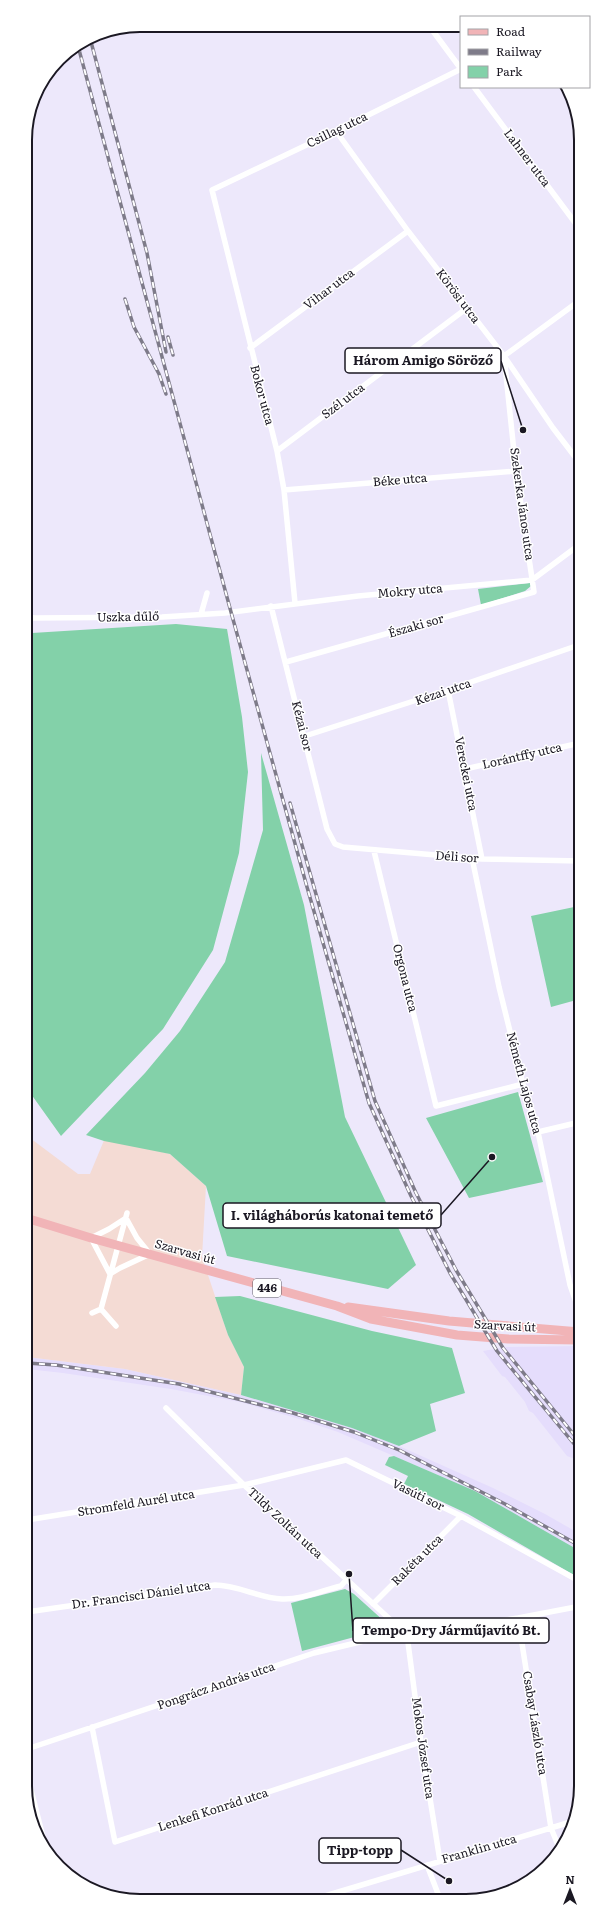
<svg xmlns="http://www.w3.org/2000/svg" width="606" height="1926" viewBox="0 0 606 1926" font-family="Literata,serif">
<rect width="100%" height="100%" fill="#ede8fb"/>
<!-- built -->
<path fill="#e5ddfc" d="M580,1346v119l-5,-6 -8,-3 -34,-43 -4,-2 -4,-9 -20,-25 -3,-1 -19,-25 23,-4z
M27,1357l98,12 116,26 111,33 47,18 94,42 52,26 35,20v17l-105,-60 -137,-59 -42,-14 -56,-16 -69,-13 -108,-16 -36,-4z"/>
<!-- industrial -->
<path fill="#f4dbd4" d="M26,1135l52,39h12l15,-36 65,16 36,32 -4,71 26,78 16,32 -3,28 -116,-26 -98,-12z"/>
<!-- green -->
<path fill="#83d1a9" d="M530,583l1,3 -6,5 -44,14 -3,-16z
M176,624l51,5 15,88 6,55 -9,81 -26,97 -50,79 -102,107 -30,-42 -5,-3v-431l6,-27z
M261,753l43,152 41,212 71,148 -28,24 -161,-33 -21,-70 -36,-32 -66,-13 -18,-6 59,-62 35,-42 45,-69 38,-132z
M580,904v95l-29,8 -20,-91 48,-10z
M518,1092l25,90 -74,16 -43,-80z
M240,1296l132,35 80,17 13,45 -35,11 6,27 -37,15 -47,-18 -111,-33 3,-28 -16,-32 -13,-38z
M394,1456l81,35 105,60 1,28 -113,-65 -64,-30 4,-8 -23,-11 4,-8z
M345,1589l9,5 31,28 -8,9 -75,20 -11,-48z"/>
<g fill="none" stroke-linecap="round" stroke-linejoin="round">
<!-- minor -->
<path stroke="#fff" stroke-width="5.5" d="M474,87l105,141
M336,131l72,100 96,125 49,72 26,34
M250,348l158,-117
M504,356l75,-55
M277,451l190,-143
M284,490l232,-19
M295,603l-11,-113 -7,-39 -65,-261 124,-59 125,-62 -31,-42
M271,606l56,223 8,15 8,3 139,12 98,2
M201,614l6,-21
M26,616l8,2 128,-1 63,-4 133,-17 174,-16 47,-35
M286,662l248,-70 -18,-121 -12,-115
M448,690l34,169
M305,736l143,-46 131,-45
M465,769l115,-26
M374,851l62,255 87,-22
M472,858l27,129 24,97 15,48 32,153 6,17 4,2
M538,1132l42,-10
M126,1218l11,20 13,16 -30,14 -10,6 -19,-36 18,-9z
M101,1309l15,17
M92,1313l9,-4 26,-96
M166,1408l78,77 163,150
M27,1520l217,-35 102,-25 115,56 120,66
M373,1604l88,-88
M27,1612l188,-27c23,0 44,13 67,14 19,1 41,-9 59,-13l5,-6
M518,1618l33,210 9,22
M407,1635l14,107 19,119
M92,1727l23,115 306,-100
M27,1749l287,-96 79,-19 14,1 111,-17 63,-12
M427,1865l13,34
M315,1899l259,-78"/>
<!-- tertiary -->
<path stroke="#fff" stroke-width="7" d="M27,1777l15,59"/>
<!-- primary -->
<path stroke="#f1b4b7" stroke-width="9" d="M26,1218l65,20 246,68 34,13 86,16 51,4 72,1
M348,1307l101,14 131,11"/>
<!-- rail casing -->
<g stroke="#7e7b89" stroke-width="3.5">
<path id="rail" d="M90,38l57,215 19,99
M78,46l153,566 76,275 62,216 42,93 39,77 47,78 83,100
M125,299l9,28 25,47 7,20
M168,337l5,18
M290,803l85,298 41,92 40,77 47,78 77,94
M27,1363l29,2 123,19 114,29 61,19 45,18 106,54 75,42"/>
</g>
<!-- rail -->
<use href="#rail" stroke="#fff" stroke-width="2" stroke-dasharray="6" stroke-linecap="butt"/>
</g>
<g text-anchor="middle" stroke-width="3" stroke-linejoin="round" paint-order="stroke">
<!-- shield labels -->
<rect fill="#fff" stroke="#5f5d65" stroke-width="1" x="253" y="1279" width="28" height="18" rx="3"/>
<g font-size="11" font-weight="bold" fill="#1b1823">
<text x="267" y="1292">446</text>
</g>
<!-- street labels -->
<g font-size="12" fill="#1b1823" stroke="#fff">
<text transform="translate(337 130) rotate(-26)" y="4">Csillag utca</text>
<text transform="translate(527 158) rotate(53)" y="4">Lahner utca</text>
<text transform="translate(329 289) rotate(-37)" y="4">Vihar utca</text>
<text transform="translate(458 296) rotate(53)" y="4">Körösi utca</text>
<text transform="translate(262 395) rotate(75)" y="4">Bokor utca</text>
<text transform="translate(343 401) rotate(-37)" y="4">Szél utca</text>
<text transform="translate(400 480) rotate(-5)" y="4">Béke utca</text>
<text transform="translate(522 504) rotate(82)" y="4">Szekerka János utca</text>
<text transform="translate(410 591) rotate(-5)" y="4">Mokry utca</text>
<text transform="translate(128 617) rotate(-1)" y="4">Uszka dűlő</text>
<text transform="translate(416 626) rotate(-16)" y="4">Északi sor</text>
<text transform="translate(443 692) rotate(-19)" y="4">Kézai utca</text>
<text transform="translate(302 726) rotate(76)" y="4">Kézai sor</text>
<text transform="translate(522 756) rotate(-13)" y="4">Lorántffy utca</text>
<text transform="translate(466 774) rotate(79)" y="4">Vereckei utca</text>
<text transform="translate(457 857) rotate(4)" y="4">Déli sor</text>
<text transform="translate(405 978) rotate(76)" y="4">Orgona utca</text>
<text transform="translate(524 1083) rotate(75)" y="4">Németh Lajos utca</text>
<text transform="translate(185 1252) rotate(16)" y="4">Szarvasi út</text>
<text transform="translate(505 1326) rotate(3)" y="4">Szarvasi út</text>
<text transform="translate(418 1495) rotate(26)" y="4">Vasúti sor</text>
<text transform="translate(136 1503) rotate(-9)" y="4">Stromfeld Aurél utca</text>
<text transform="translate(285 1523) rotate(43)" y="4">Tildy Zoltán utca</text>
<text transform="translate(417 1560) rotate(-45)" y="4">Rakéta utca</text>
<text transform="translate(141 1595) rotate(-8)" y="4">Dr. Francisci Dániel utca</text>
<text transform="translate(216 1686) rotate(-19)" y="4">Pongrácz András utca</text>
<text transform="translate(535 1723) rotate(81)" y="4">Csabay László utca</text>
<text transform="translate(423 1748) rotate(82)" y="4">Mokos József utca</text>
<text transform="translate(213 1810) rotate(-18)" y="4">Lenkefi Konrád utca</text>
<text transform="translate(479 1849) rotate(-16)" y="4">Franklin utca</text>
</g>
</g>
<!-- crop -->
<path d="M0 0H606V1926H0ZM140 32H466A108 108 0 0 1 574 140V1786A108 108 0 0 1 466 1894H140A108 108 0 0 1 32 1786V140A108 108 0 0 1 140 32Z" fill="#fff" fill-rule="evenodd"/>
<path fill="none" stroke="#1b1823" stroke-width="2" d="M140 32H466A108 108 0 0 1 574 140V1786A108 108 0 0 1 466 1894H140A108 108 0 0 1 32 1786V140A108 108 0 0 1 140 32Z"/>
<!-- callouts -->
<path fill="none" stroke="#1b1823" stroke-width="1.5" d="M523 430L501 361M492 1157L441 1215M349 1574L353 1631M449 1881L401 1850"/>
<g fill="#1b1823" stroke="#fff" stroke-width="1.5">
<circle cx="523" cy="430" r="4"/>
<circle cx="492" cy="1157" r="4"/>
<circle cx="349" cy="1574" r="4"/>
<circle cx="449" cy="1881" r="4"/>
</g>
<g fill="#fff" stroke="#1b1823" stroke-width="1.5">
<rect x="345" y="348" width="156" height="25" rx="4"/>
<rect x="223" y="1203" width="218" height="25" rx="4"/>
<rect x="353" y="1618" width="196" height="25" rx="4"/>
<rect x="319" y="1838" width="82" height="25" rx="4"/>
</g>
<g font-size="13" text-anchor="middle" font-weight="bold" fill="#1b1823">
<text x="423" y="365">Három Amigo Söröző</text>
<text x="332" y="1220">I. világháborús katonai temető</text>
<text x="451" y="1635">Tempo-Dry Járműjavító Bt.</text>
<text x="360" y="1855">Tipp-topp</text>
</g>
<!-- legend -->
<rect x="460" y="16" width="130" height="72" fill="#ffffff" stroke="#a4a3a7"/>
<rect x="468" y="29" width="20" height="6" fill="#f1b4b7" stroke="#a4a3a7"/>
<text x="496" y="36" font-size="12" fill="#1b1823">Road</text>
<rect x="468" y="49" width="20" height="6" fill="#7e7b89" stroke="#a4a3a7"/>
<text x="496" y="56" font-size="12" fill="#1b1823">Railway</text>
<rect x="468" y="66" width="20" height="12" fill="#83d1a9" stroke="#a4a3a7"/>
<text x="496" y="76" font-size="12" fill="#1b1823">Park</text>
<!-- north arrow -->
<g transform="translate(570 1890)" stroke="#ffffff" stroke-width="3" paint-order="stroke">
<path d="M0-3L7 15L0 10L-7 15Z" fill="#1b1823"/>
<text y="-6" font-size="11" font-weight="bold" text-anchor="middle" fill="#1b1823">N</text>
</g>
</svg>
